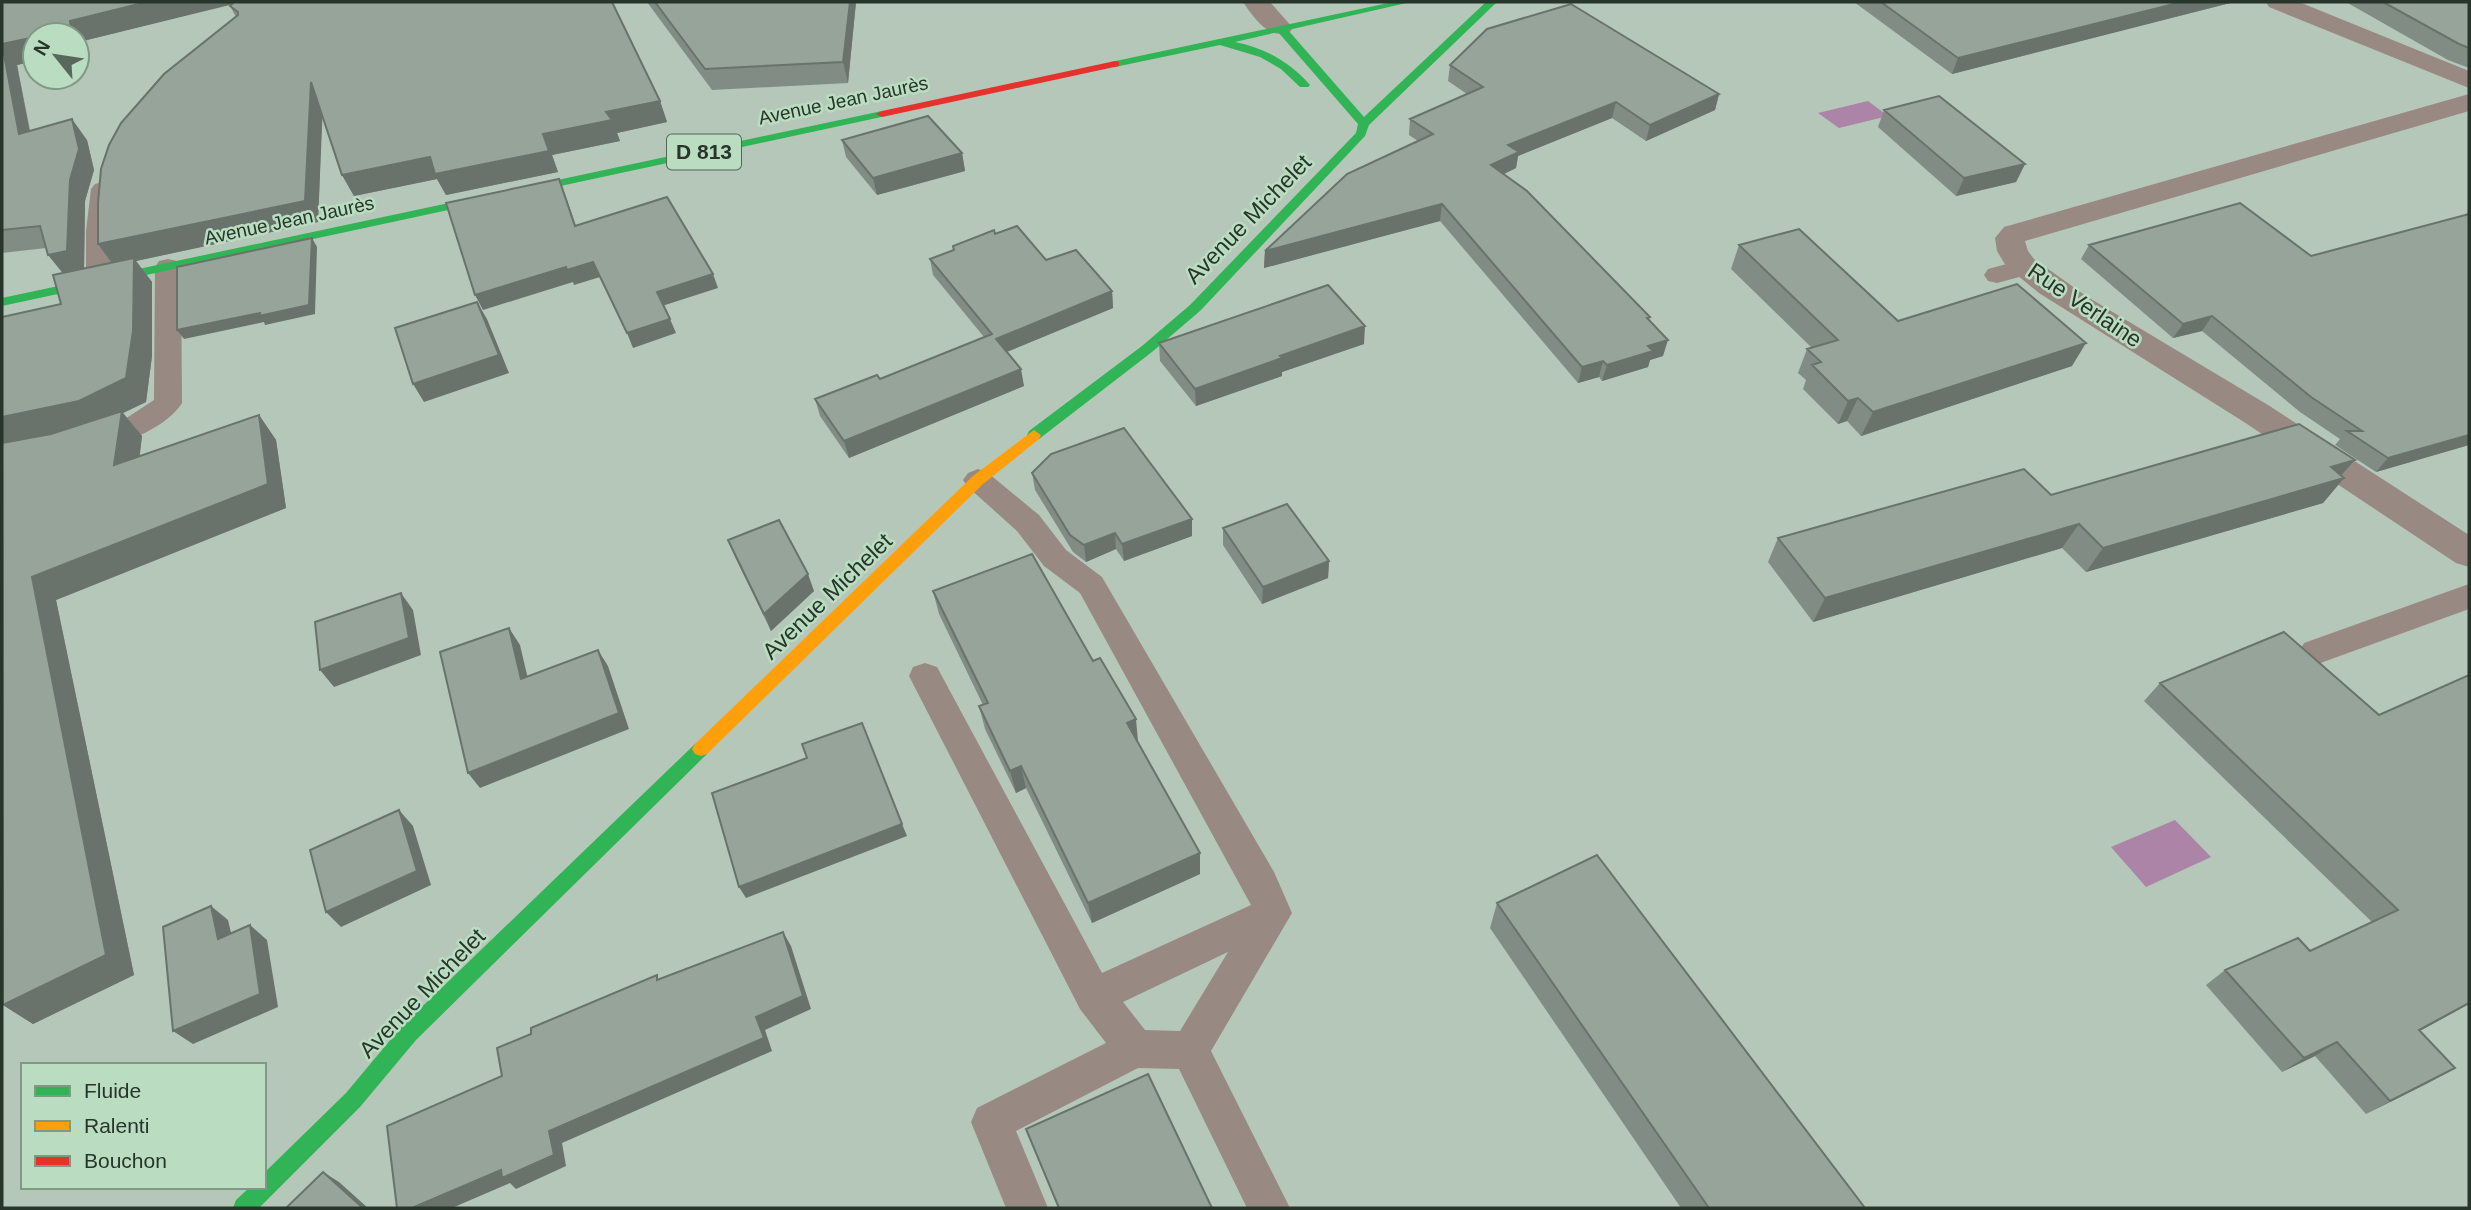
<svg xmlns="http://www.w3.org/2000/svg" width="2471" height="1210" viewBox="0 0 2471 1210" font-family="Arial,sans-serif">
<rect width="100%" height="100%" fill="#b5c7b8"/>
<!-- water -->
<path fill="#ab84a7" d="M1868,101l20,15 -49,12 -21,-15z
M2175,820l36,37 -65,30 -35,-40z"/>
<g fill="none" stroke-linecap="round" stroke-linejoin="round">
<!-- lane -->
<path fill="#988983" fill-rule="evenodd" d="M103,182l8,2 4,5 -5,42 2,50 -4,6 -9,2 -9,-2 -4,-6v-50l5,-42 4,-5z
M168,259l9,2 4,6 1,136c-15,25 -69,49 -97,41l-4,-7 4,-7 40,-11 29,-19 1,-133 4,-6z
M2025,259l9,2 4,6 -4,6 -37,10 -9,-2 -4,-6 4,-6z
M978,469l10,4 51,42 27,35 36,27 172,295 18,41 -81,138 79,157h-43l-68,-139 -41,-1 -122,63 32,77h-42l-35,-86 6,-14 129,-65 -26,-34 -171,-333 4,-9 12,-4 12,4 165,306 149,-68 -171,-312 -36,-27 -27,-35 -49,-44 -5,-7 5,-7zM1228,952l-48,79 -35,-1 -22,-28z
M2469,584v25l-154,56 -11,-4 -5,-9 5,-9z"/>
<!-- street -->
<path fill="#988983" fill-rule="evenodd" d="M1243,2h27l23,26 -4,5c-21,6 -35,-15 -46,-31z
M2266,2h33l170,69v17l-200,-81z
M2469,94v17l-444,130 3,10 6,8 52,37 182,109 201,130v32l-13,-4 -212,-141 -205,-129 -33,-27 -9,-15 -2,-13 9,-11z"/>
<!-- fast -->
<path fill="#30b455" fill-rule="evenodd" d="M1393,2h18l-123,28 76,87 122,-115h11l-128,123 -4,11 -165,175 -48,41 -113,87h-10l-2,-4 2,-4 113,-85 48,-41 166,-172 2,-9 -80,-92 -43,10c30,6 55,20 75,43l-2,2h-8l-19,-18 -21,-12 -40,-12 -105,22 -4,-1v-4z
M882,111l4,1v4l-884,190v-8z
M701,742l6,2 3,5 -3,5 -291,286 -56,67 -101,101h-26l3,-8 14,-13h14v-14l82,-80 56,-67 293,-282z"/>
<!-- slow -->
<path fill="#ff9f0a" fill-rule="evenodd" d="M1034,430l7,5 -2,4 -56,45 -276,270 -6,2 -6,-2 -3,-5 3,-5 278,-268z"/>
<!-- jam -->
<path fill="#e5322d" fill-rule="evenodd" d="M1115,61l4,1v4l-237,51 -6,-3 6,-3z"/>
</g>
<!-- wall -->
<path fill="#818d84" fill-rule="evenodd" d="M2,2h610l48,99 7,21 -50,11 3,8 -68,14 6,17 -112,23 -9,-16 -83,17 -12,-21 -20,-60 -4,107 -182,39 16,21v74l-6,46 -23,11 19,23 -3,20 120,-41 17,25 10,68 -230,92 78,375 -101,49 -30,-19 60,-732 -17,-25 -44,5zM231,4l-1,2 6,11 -138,227 14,19 -28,6 1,-68 9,-31 -7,-30 -57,-10 -13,-65 18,-4v-26h42v16l8,-2 -2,-8z
M647,2h209l-8,81 -136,7z
M1854,2h380l-282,72z
M2346,2h123v66l-21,-8z
M1450,65l269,29 -4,16 -69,31 -34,-23 -94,38 -2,12 -12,6 146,143 -1,3 14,36 -13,4 -2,7 -46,14 -3,-4 -21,6 -138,-162 -176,47 1,-17 153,-110 -9,-6 1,-16 57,-25 -19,-13z
M1884,110l141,54 -9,18 -60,14 -78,-69z
M842,140l120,13 3,18 -88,24 -31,-38z
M2469,211v234l-93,27 -41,-27 5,-6 -40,-27 -98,-81 -29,7 -92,-79 8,-14 222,11 154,-41z
M995,234l51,26 66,31 1,17 -106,44 17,34 -175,72 -29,-42 -5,-17 65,-20 104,-42 -51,-62 -3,-16 23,-8v-5z
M1739,245l159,76 174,45 -211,70 -14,-15 -9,3 -35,-35 3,-9 -8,-7 9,-24 5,-1 -81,-79z
M1159,343l205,1 -82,28v4l-86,30 -36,-45z
M1032,473l160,63 -68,25 -8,-12 -30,13 -13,-10 -38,-62z
M2341,476l3,2 -21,25 -237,69 -24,-24 -249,74 -45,-60 10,-24 273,-43z
M1223,528l106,33 -1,17 -66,26 -39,-59z
M728,540l86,51 -43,40 -36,-74z
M933,591l205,151 62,111v21l-108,49 -66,-135 -10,5 -31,-64 -6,-23 4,-1 -44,-91z
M2469,675v329l-49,27 35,37 -89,46 -51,-58 -33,16 -76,-87 19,-15 85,-19 62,-29 -228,-221 16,-18 219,32z
M1497,903l368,305h-184l-191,-280z
M1026,1129l186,79h-154z"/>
<!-- shaded-wall -->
<path fill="#69736b" d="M147,2h95l-159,39 2,8 -8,2v-16h-35l28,-14z
M850,2h6l-8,81 -5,-21z
M2182,2h52l-282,72 6,-16z
M35,37v24l-18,4 17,90 -15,-21 -17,-90z
M311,82l12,21 -5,119 -182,39 16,21v74l-6,46 -23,11 19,23 -6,53 -134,-43v-29l112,-151 -16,-22z
M1719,94l-4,16 -69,31 4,-16z
M660,101l7,21 -50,11 3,8 -68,14 6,17 -112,23 -9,-16 -83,17 -12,-21 201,-41 63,-22z
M1616,102l-4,16 -94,38 -2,12 -27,13 2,-16 17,-20z
M72,119l15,21 7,30 -9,31 -1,71 -19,4 -17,-21z
M962,153l3,18 -88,24 -4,-17z
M2025,164l-9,18 -60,14 8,-18z
M559,179l6,15 16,47 -6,-15z
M1442,204l-2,17 -176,47 1,-17z
M312,238l5,9 -2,67 -50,11 -1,-3 -80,17 -7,-9z
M593,262l7,15 -26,8 -1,-3 -90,28 -8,-15 91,-28z
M713,274l5,14 -56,18 -5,-14z
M1112,291l1,17 -114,47 -3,-16z
M477,302l10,17 22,54 -85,29 -11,-18z
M2212,316l-10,15 -29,7 10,-14z
M670,319l6,14 -43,15 -6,-15z
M1365,326l-1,18 -82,28v4l-86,30 -1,-17 85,-33z
M1668,340l-5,16 -13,4 -2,7 -46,14 5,-16 41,-19z
M2086,343l-14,23 -211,70 12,-24z
M1603,361l-4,16 -21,6 4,-16z
M1021,369l3,17 -175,72 -5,-17z
M1858,398l-11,23 -9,3 10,-23z
M259,415l17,25 10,68 -230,92 78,375 -101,49 -30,-19 29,-428z
M2469,435v10l-93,27 12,-14z
M2355,460l-18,20 7,-2 -21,25 -237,69 17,-24 228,-81z
M1192,519v17l-68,25 -2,-17z
M2079,524l-17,24 -249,74 12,-24z
M1115,533l1,16 -30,13 -2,-17z
M1329,561l-1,17 -66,26 1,-17z
M808,574l6,17 -43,40 -7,-17z
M401,593l12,17 8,45 -87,32 -14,-17z
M509,628l11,17 12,51 -11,-17z
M598,650l10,16 21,63 -149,59 -12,-15z
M1136,719l2,23 -8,4 -3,-23z
M1021,766l5,22 -10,5 -6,-22z
M399,810l14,16 18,59 -90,42 -15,-15z
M902,824l5,12 -161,62 -7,-11z
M1200,853v21l-108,49 -4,-20z
M211,906l17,14 8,34 -18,-15z
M250,925l17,15 11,67 -85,37 -20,-13z
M783,932l8,14 20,63 -46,21 7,21 -210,92 4,23 -50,23 -6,-6 -58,25h-40l137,-77 207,-114z
M2469,1003v1l-74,40 24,-14z
M2337,1042l-22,14 -33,16 22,-14z
M2455,1068l-25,14 -64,32 24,-13z
M323,1172l16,10 29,26h-5z"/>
<!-- building -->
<path fill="#96a499" stroke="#69736b" stroke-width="2" d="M2,2h145l-77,19 1,7 -29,7h-7v2l-33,7 17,90 53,-15 7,30 -9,31 -3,71 -19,4 -8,-29 -38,4z
M234,2h378l48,99 -54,11 6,8 -69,14 6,17 -114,23 -5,-17 -88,18 -31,-93 -6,119 -207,43v-41l3,-34 8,-24 12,-22 43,-49 74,-59v-3l-8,-6z
M655,2h195l-7,60 -138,7z
M1881,2h301l-224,56z
M2383,2h86v46l-10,-4z
M1571,4l148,90 -69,31 -34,-23 -108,43 11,7 -28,13 36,26 123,126 -3,1 21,22 -20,6 5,5 -46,14 -4,-4 -21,6 -140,-163 -177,47 82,-77 86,-40 -23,-15 73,-32 -33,-22 37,-36z
M1939,96l86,68 -61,14 -80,-68z
M928,116l34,37 -89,25 -31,-38z
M559,179l16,47 92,-29 46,77 -56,18 13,27 -43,14 -34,-71 -26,8 -1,-3 -91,28 -29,-92z
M2240,203l71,53 158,-42v221l-81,23 -41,-27h15l-51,-34 -99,-81 -29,8 -94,-79z
M1017,226l29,34 30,-10 36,41 -116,48 25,30 -177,72 -29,-42 62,-24 3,4 112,-45 -62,-75 24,-9 -1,-4 41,-16 1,4z
M1799,229l99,92 119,-37 69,59 -213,69 -15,-14 -10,3 -36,-36 9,-3 -14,-13 31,-9 -99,-95z
M312,238l-3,67 -50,11 1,-3 -83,17v-63z
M134,258l-1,73 -7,47 -47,23 -77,16v-100l59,-13 -8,-29z
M1328,285l37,41 -85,30 2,2 -87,31 -36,-46z
M477,302l22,53 -86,29 -18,-56z
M122,411l-8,54 145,-50 9,69 -236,93 74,378 -103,50 -1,-562 49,-9z
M2299,424l56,36 -24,7 13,11 -241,70 -24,-24 -254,74 -47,-60 246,-69 27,26z
M1124,428l68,91 -70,25 -7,-11 -31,12 -14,-10 -38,-62 19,-19z
M1287,504l42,57 -66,26 -40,-59z
M779,520l29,54 -44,40 -36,-74z
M1032,554l61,107 7,-3 36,61 -9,4 73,130 -112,50 -67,-137 -11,5 -31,-65 9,-3 -55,-112z
M401,593l8,45 -89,32 -5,-48z
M509,628l12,51 77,-29 21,63 -151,60 -28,-121z
M2284,632l95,83 90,-40v328l-50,27 36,38 -65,33 -53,-59 -33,16 -79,-88 73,-32 12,13 88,-41 -238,-227z
M862,723l40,101 -163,63 -27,-94 95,-35 -5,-14z
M399,810l18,61 -91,41 -16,-62z
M1597,855l268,353h-156l-212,-305z
M211,906l7,33 32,-14 10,69 -87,37 -10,-104z
M783,932l20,64 -47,21 8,21 -215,93 5,24 -52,23 -1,-8 -89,38h-15l-10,-82 115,-50 -5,-28 34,-14v-6l126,-53v5z
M1148,1074l64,134h-153l-33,-79z
M323,1172l40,36h-77z"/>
<g text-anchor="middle" stroke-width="5" stroke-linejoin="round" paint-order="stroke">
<!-- far-street labels -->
<g font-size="19" fill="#27352a" stroke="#badcc0">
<text transform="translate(843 100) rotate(-12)" y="7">Avenue Jean Jaurès</text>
<text transform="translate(289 220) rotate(-12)" y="7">Avenue Jean Jaurès</text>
</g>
<!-- shield labels -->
<rect fill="#badcc0" stroke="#536757" stroke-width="2" x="667" y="134.5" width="74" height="35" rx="5"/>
<g font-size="21" font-weight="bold" fill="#27352a">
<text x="704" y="159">D 813</text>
</g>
<!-- street labels -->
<g font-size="23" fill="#27352a" stroke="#badcc0">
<text transform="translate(1248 219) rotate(-46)" y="8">Avenue Michelet</text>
<text transform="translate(2085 305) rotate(34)" y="8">Rue Verlaine</text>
<text transform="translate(827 596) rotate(-44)" y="8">Avenue Michelet</text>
<text transform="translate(422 993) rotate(-46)" y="8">Avenue Michelet</text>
</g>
</g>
<!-- border -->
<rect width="2471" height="1210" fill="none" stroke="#27352a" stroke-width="7"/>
<!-- legend -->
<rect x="21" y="1063" width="245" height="126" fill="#badcc0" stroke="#7f9984" stroke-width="2"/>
<rect x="35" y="1086" width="35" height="10" fill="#30b455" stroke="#7f9984" stroke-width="2"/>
<text x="84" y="1098" font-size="21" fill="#27352a">Fluide</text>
<rect x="35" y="1121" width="35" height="10" fill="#ff9f0a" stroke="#7f9984" stroke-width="2"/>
<text x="84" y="1133" font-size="21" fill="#27352a">Ralenti</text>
<rect x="35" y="1156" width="35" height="10" fill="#e5322d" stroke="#7f9984" stroke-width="2"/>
<text x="84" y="1168" font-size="21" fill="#27352a">Bouchon</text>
<!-- north arrow -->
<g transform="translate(56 56) rotate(300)"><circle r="33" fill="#badcc0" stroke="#7f9984" stroke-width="2"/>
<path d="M0-5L12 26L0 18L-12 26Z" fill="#59685c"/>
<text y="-10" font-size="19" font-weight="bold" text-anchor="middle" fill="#27352a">N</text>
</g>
</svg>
